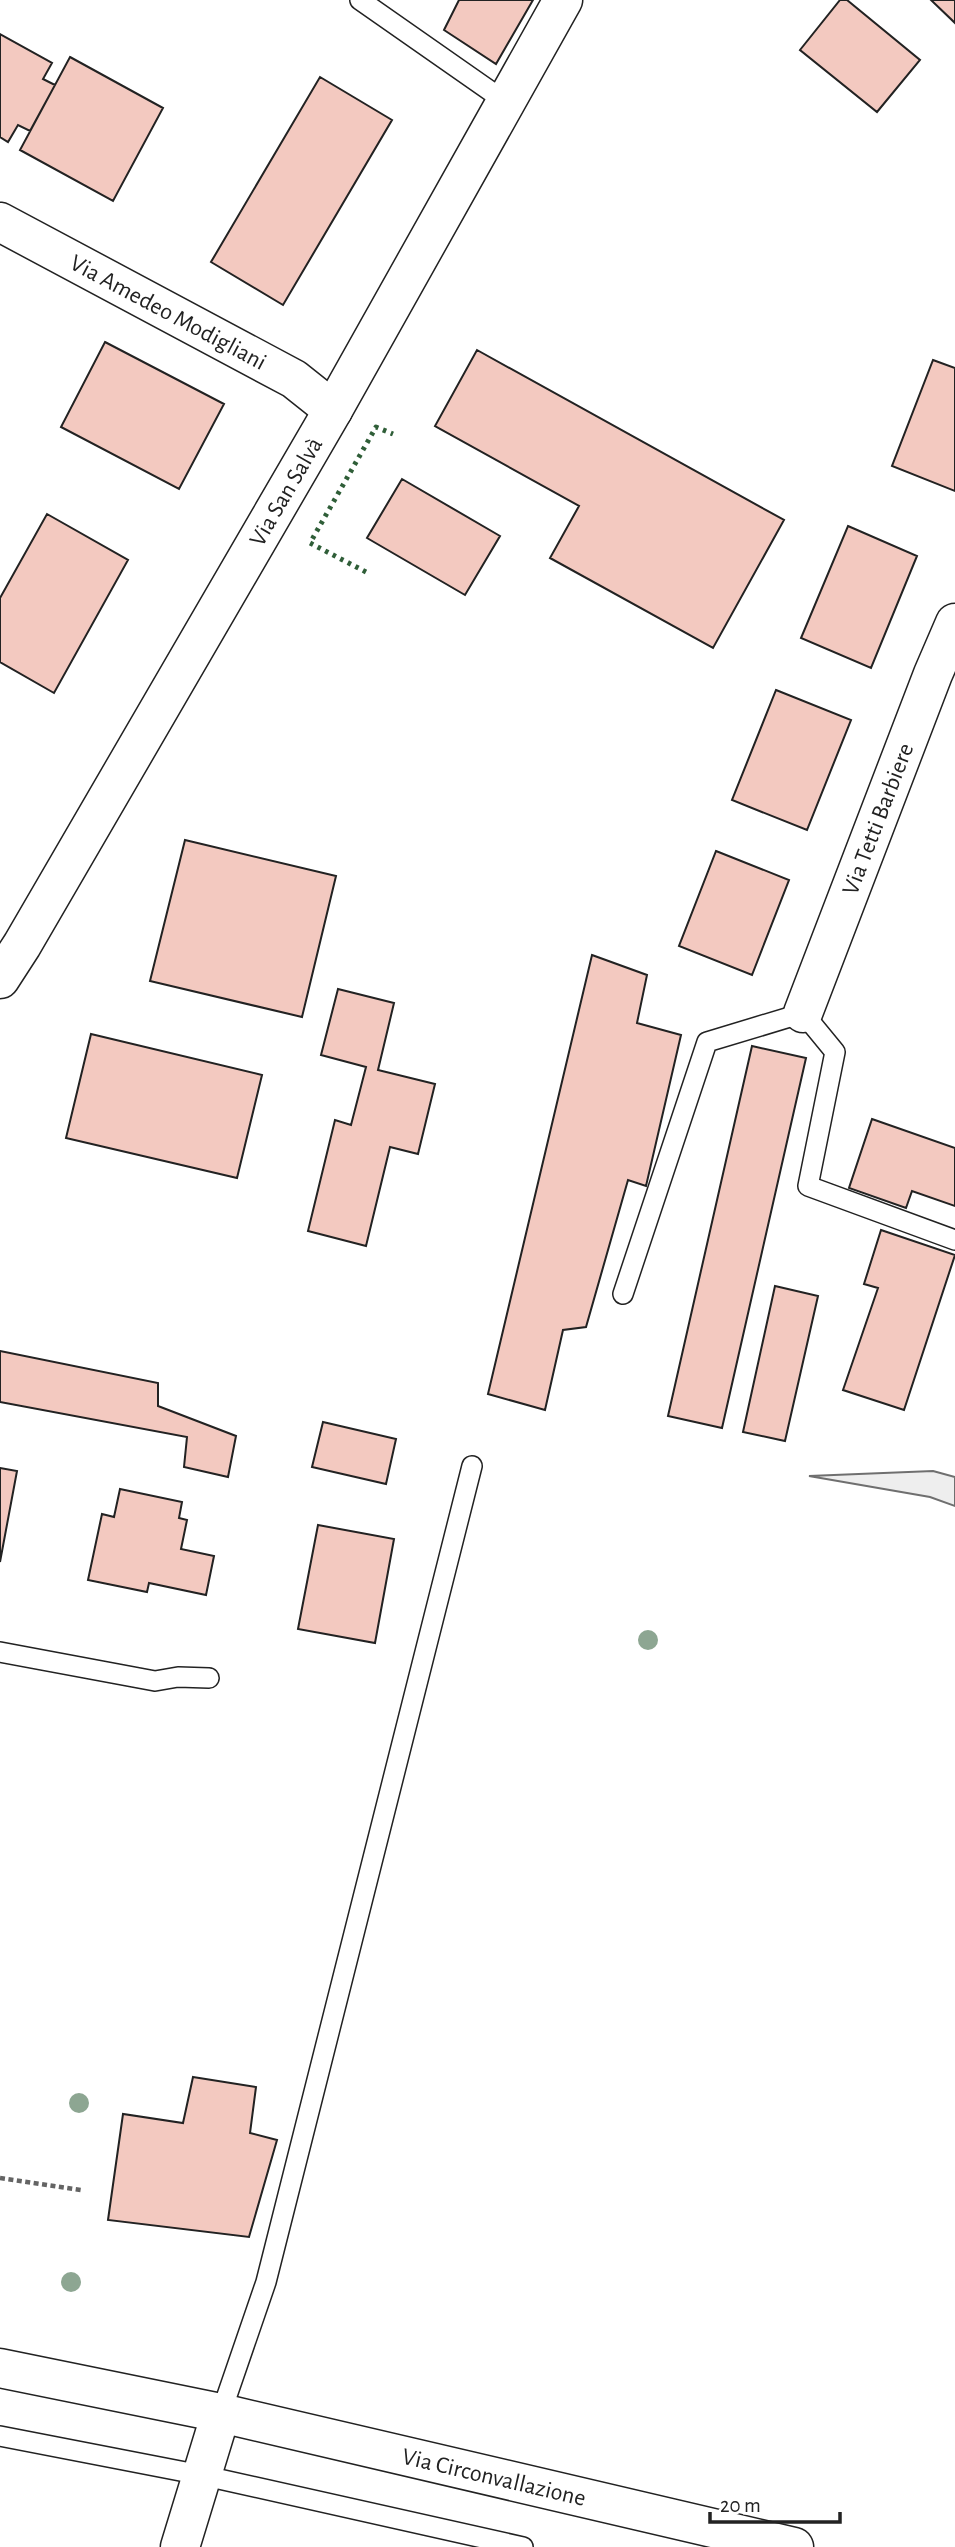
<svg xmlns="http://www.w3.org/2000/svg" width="955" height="2547" viewBox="0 0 955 2547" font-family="'Alegreya Sans',sans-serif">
<rect width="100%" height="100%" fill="#fff"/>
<!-- green -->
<path fill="#eee" stroke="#6f6f6f" stroke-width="2" d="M933,1471l22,6v29l-25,-9 -121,-21z"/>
<!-- building -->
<path fill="#f3c9c0" stroke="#222" stroke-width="2" d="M459,0h74l-37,64 -52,-34z
M840,0h7l73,60 -43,52 -77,-62z
M931,0h24v23z
M0,34l52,29 -9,16 12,6 -25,46 -12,-6 -10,17 -8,-5z
M70,57l93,51 -50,93 -93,-51z
M320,77l72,43 -109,185 -72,-43z
M105,342l119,62 -45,85 -118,-62z
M477,350l307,170 -71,128 -163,-90 29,-52 -144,-80z
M933,360l22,8v123l-63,-25z
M402,479l98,57 -35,59 -98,-57z
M47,514l81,46 -74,133 -54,-31v-64z
M848,526l69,30 -46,112 -70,-30z
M776,690l75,30 -44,110 -75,-30z
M185,840l151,36 -34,141 -152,-36z
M716,851l73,29 -37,95 -73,-29z
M592,955l55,20 -10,48 44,12 -35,151 -18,-6 -42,147 -23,3 -18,80 -57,-16z
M338,989l56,14 -16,67 57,14 -17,70 -28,-7 -24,99 -58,-15 27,-111 16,5 15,-58 -45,-12z
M91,1034l171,41 -25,103 -171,-40z
M752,1046l54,12 -84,370 -54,-12z
M872,1119l83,29v58l-43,-15 -6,17 -57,-20z
M881,1230l74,25 -51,155 -61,-20 35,-102 -14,-4z
M775,1286l43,10 -33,145 -42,-9z
M0,1351l158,32v23l78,30 -8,41 -44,-10 3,-30 -187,-35z
M323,1422l73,17 -10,45 -74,-17z
M0,1468l17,3 -17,91z
M120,1489l62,13 -3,16 8,2 -6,29 33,7 -8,39 -57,-12 -2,9 -59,-12 14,-66 12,3z
M318,1525l76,14 -19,104 -77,-14z
M193,2077l63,10 -6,46 27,7 -28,97 -141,-17 15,-106 60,9z"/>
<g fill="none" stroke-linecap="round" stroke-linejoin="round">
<!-- service casing -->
<g stroke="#222" stroke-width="22">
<path id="service" d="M360,0l146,102
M623,1294l84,-252 96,-29 32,39 -27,134 147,54
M0,1652l155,29 23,-4 31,1
M221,2413l45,-131 206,-816
M0,2436l201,39 322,72"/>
</g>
<!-- minor casing -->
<g stroke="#222" stroke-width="41">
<g id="minor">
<path id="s1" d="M0,222l294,157 39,31"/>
<path id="s2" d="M0,979l22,-34 311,-535 230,-410"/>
<path id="s3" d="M803,1013l130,-339 22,-51"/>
<path d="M180,2547l41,-134"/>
</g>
</g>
<!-- secondary casing -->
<g stroke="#222" stroke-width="41">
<g id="secondary">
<path id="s4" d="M0,2368l221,45 573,134"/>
</g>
</g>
<!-- path -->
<path stroke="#646464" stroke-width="4.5" stroke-dasharray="5 3.5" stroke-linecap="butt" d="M0,2178l81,12"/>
<!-- service -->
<use href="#service" stroke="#fff" stroke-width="19"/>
<!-- minor -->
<use href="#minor" stroke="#fff" stroke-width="38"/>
<!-- secondary -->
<use href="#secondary" stroke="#fff" stroke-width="38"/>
<!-- hedge -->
<path stroke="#2f5e38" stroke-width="5" stroke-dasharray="3.5 5" stroke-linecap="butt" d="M366,572l-56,-29 66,-116 17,7"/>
</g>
<!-- trees -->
<g fill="#8da692">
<circle cx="648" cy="1640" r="10"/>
<circle cx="79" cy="2103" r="10"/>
<circle cx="71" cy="2282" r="10"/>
</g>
<g text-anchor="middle" stroke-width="5" stroke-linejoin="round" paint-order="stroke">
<!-- street labels -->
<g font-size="24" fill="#222" stroke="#fff">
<text dy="8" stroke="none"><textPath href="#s1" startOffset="191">Via Amedeo Modigliani</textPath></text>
<text dy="8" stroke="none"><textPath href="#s2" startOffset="565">Via San Salvà</textPath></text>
<text dy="8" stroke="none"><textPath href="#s3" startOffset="208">Via Tetti Barbiere</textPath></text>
<text dy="8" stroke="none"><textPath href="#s4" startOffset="506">Via Circonvallazione</textPath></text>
</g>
</g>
<!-- scale -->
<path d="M710 2512v10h130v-10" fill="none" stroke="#222222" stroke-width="3.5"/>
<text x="720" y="2512" font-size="21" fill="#222222" stroke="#ffffff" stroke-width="5" paint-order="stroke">20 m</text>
</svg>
